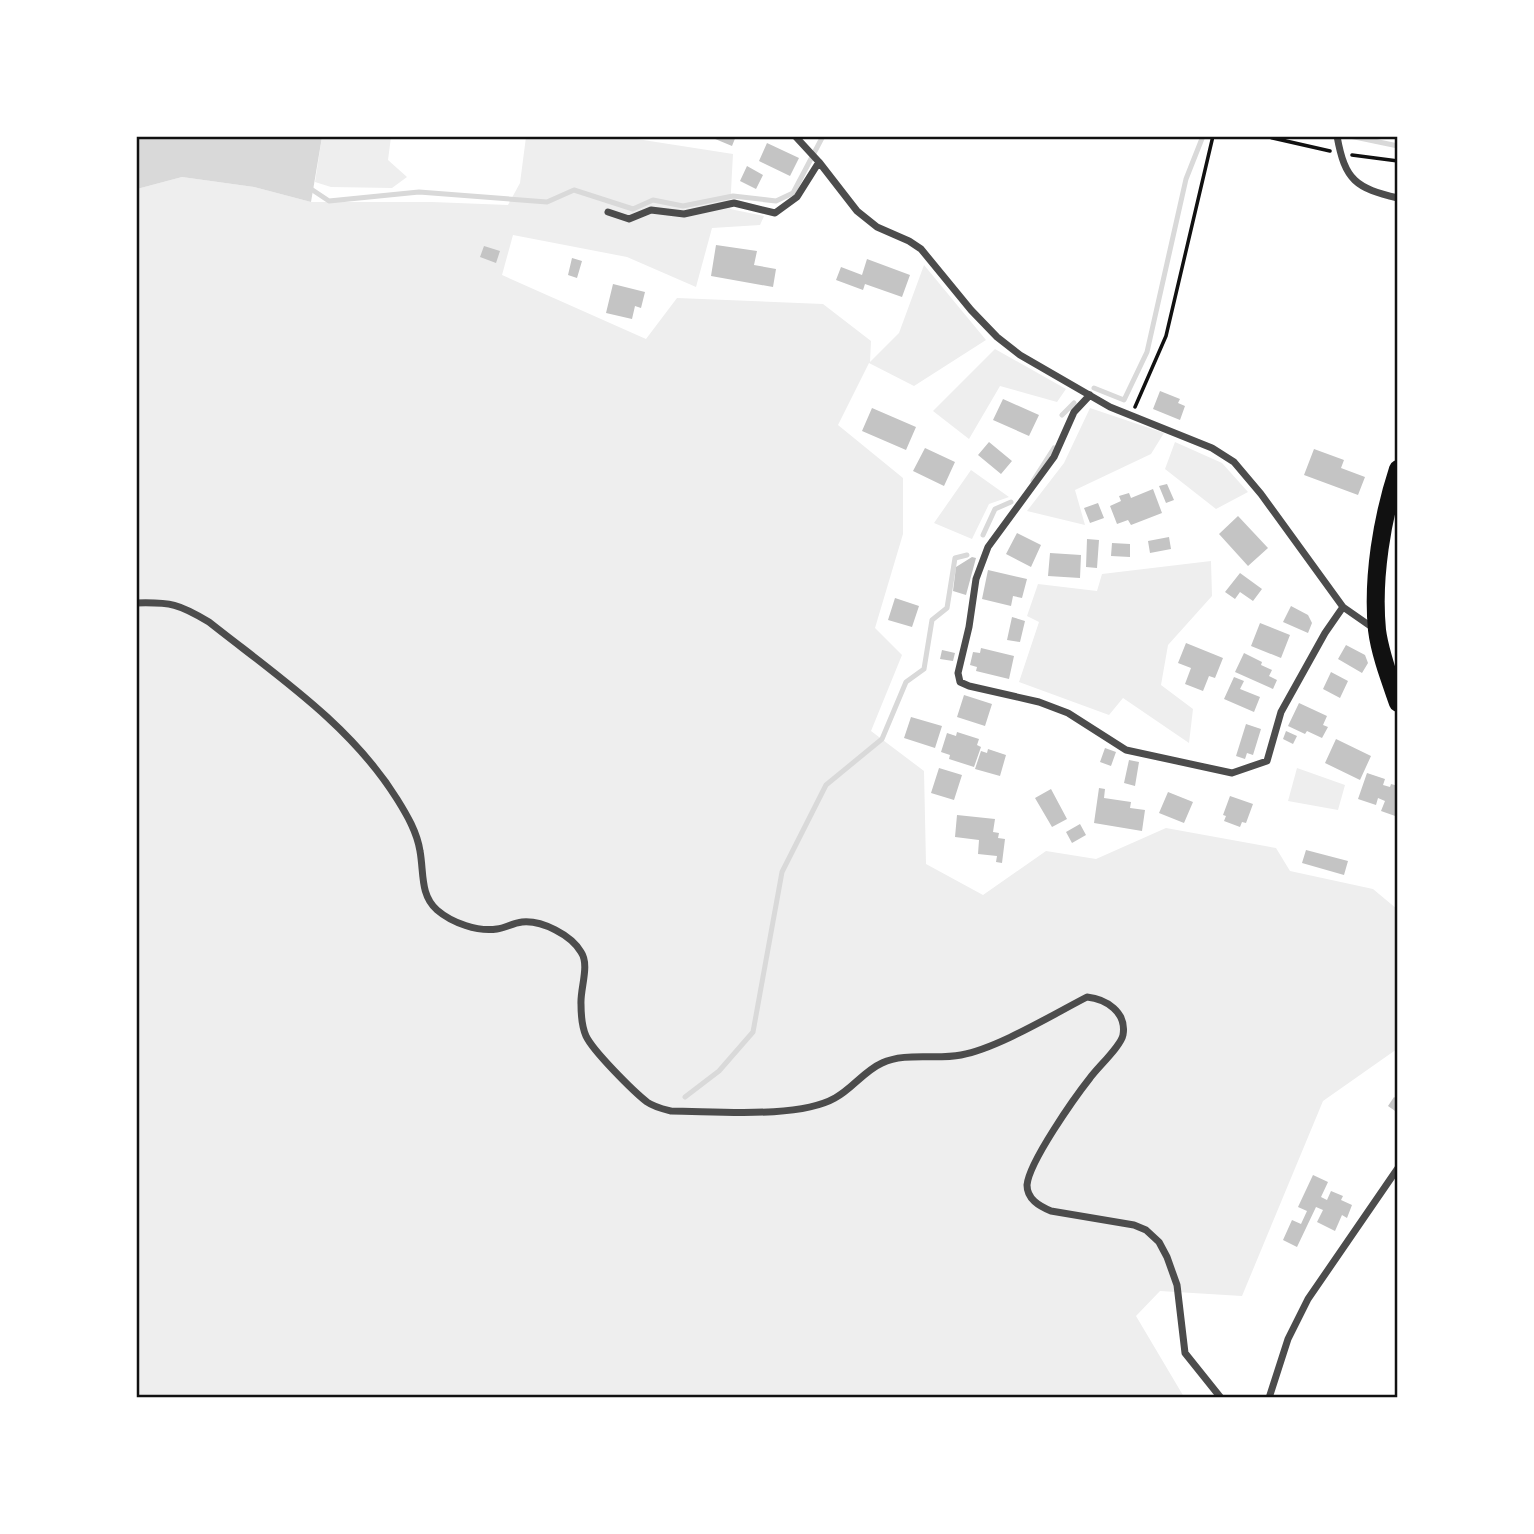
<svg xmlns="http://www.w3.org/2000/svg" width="1534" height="1534" viewBox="0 0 1534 1534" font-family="Commissioner,sans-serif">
<rect width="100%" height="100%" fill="#fff"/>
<!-- green -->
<path fill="#eee" d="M322,137h69l-3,23 19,17 -15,11 -61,-1 -16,-5z
M526,137h98l109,17 -3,55 34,7 -4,9 -48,3 -16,59 -69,-30 -114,-22 -11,40 144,64 31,-41 146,6 48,37 -1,21 29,-29 25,-68 62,75 -72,46 -45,-23 -31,62 65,53v56l-28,94 27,27 -31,76 53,40 2,93 57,31 63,-44 50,8 70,-31 110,20 14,23 83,18 24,20v140l-74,52 -81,195 -82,-5 -24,25 48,81 -1047,1v-1209l45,-12 72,10 57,15h121l76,3 12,-22z
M995,349l71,40 -9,13 -57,-16 -31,53 -36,-28z
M1090,408l74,25 -13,21 -76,36 10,35 -58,-14 37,-48z
M1175,442l47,21 26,29 -32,17 -51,-40z
M971,470l38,27 -20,7 -17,35 -38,-16z
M1211,561l1,35 -44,49 -7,40 32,24 -4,34 -66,-45 -14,17 -90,-33 20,-60 -12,-6 11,-32 59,7 5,-17z
M1297,768l48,17 -7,25 -50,-9z"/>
<!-- water -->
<path fill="#d9d9d9" d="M137,136l185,1 -11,65 -57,-15 -72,-10 -45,12z"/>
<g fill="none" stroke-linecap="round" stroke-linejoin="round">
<!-- stream -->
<path stroke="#d9d9d9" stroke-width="5" d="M1350,136l48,10
M308,187l21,14 90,-9 128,10 27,-12 59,19 20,-9 30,6 50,-10 43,5 17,-8 30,-57
M1094,388l30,12 23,-48 39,-173 17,-43
M1062,415l12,-12
M1033,481l21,-33
M983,535l12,-26 16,-7
M685,1097l34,-26 34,-39 29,-160 44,-87 56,-46 24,-57 18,-13 8,-49 15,-12 8,-50 12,-3"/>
</g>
<!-- building -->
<path fill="#c4c4c4" d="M708,136h28l-4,10z
M767,143l32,15 -9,18 -31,-15z
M747,166l16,9 -7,14 -16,-8z
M716,245l41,6 -3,14 22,4 -3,18 -62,-11z
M484,246l16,5 -4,12 -16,-6z
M572,258l10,3 -5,17 -9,-3z
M867,259l43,16 -8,22 -37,-13 -2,6 -27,-10 5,-13 21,8z
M613,284l32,8 -4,16 -6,-2 -3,13 -26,-6z
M1160,391l20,8 -2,4 7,3 -5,14 -27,-11z
M1003,399l36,16 -10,21 -36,-16z
M872,408l44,19 -10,23 -44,-19z
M989,442l23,19 -11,13 -23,-19z
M925,448l30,14 -11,24 -31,-15z
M1314,449l30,11 -3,8 24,9 -7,18 -54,-20z
M1167,484l7,16 -8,3 -7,-17z
M1153,489l9,24 -31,12 -3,-5 -11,4 -7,-18 11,-5 -2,-5 10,-3 2,5z
M1098,503l6,15 -14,5 -6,-15z
M1238,516l30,32 -20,18 -29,-32z
M1017,533l24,12 -10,22 -25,-13z
M1169,537l2,12 -21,4 -2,-12z
M1087,539l12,1 -2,28 -11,-1z
M1112,543l18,1v13l-19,-1z
M1050,553l31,2 -1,23 -32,-2z
M972,557l4,1 -10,37 -13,-4 3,-24z
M988,570l39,9 -5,19 -9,-2 -2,10 -29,-7z
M1240,573l22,16 -9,12 -13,-9 -5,7 -10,-7z
M895,598l24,8 -7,21 -24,-7z
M1291,606l17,9 4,8 -4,10 -25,-11z
M1012,617l13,4 -5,21 -13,-2z
M1260,623l30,12 -9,23 -30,-12z
M1186,643l37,15 -8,20 -6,-2 -6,15 -18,-7 6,-16 -13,-5z
M1346,645l19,10 3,8 -6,10 -24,-14z
M981,648l33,8 -5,23 -33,-8 1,-4 -7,-2 3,-13 7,1z
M942,650l13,3 -2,8 -13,-2z
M1244,653l18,9 -1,3 11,5 -3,6 8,4 -4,9 -38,-17z
M1331,672l17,9 -8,17 -17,-9z
M1234,677l10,4 -4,8 20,8 -6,15 -30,-13z
M964,695l28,9 -7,22 -28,-9z
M1299,703l28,13 -4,9 5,2 -6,11 -15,-7 -2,3 -17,-8z
M911,717l31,9 -7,22 -31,-10z
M1246,724l15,5 -8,26 -6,-2 -2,6 -9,-3z
M1286,731l11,5 -4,8 -10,-5z
M957,732l22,7 -2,6 4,2 -7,20 -25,-8 1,-4 -9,-3 6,-19 9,3z
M1336,739l35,17 -11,24 -35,-17z
M1105,748l11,4 -5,14 -11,-4z
M988,749l18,6 -6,21 -25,-7 6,-18 6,2z
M1129,760l10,2 -4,24 -11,-3z
M939,768l23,7 -8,25 -23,-7z
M1367,773l18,6 -2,6 7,2 1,-3 7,2v31l-17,-6 4,-10 -7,-3 -2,7 -18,-6z
M1099,788l6,1 -1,9 27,4 -1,6 15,2 -3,21 -48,-8z
M1051,789l16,30 -15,8 -17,-29z
M1168,792l25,10 -9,21 -25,-10z
M1230,796l23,8 -7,19 -4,-1 -2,5 -16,-6 2,-5 -3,-1z
M957,815l38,4 -2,13 6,1 -1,5 7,1 -3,24 -6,-1 1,-6 -19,-2 1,-14 -24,-3z
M1080,824l6,11 -14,8 -6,-11z
M1306,850l42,11 -4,14 -42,-12z
M1394,1097l4,3v13l-10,-7z
M1313,1175l15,7 -7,15 6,3 4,-9 12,5 -2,4 11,5 -5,13 -5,-3 -7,16 -18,-9 6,-12 -7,-3 -19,40 -14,-7 9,-20 9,4 6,-13 -9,-4z"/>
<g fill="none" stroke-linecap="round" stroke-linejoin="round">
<!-- path -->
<path stroke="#111" stroke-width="3.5" d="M1264,136l66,15
M1352,155l46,6
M1135,407l31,-71 47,-200"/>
<!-- minor -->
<path stroke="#4c4c4c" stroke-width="7" d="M795,136l24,26 38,49 20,16 32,14 12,8 50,61 26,27 23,18 90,52 102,41 22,14 27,32 82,113 33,23
M1337,136c8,45 19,52 61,62
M608,212l21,7 22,-9 33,4 50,-11 41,10 22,-16 22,-35
M1090,395l-16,17 -20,45 -66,90 -12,32 -7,48 -11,46 2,9 9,4 70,16 29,11 58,37 106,23 35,-12 14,-49 44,-79 18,-26
M136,603c35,-1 43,1 73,19 67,53 142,103 188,177 10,16 20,33 23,52 4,22 0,44 17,59 15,13 41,22 60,19 8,-1 16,-6 25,-7 20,-2 49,13 59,30 9,13 -1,37 0,52 0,10 1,23 5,32 7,15 47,55 61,66 7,5 16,7 24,9 44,0 127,8 164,-13 17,-9 29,-27 47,-35 23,-11 54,-3 79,-8 37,-7 91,-40 126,-58 19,2 40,15 36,38 -2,11 -25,32 -33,43 -15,19 -61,84 -63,107 0,14 12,21 24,26l83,14 12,5 13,12 8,15 10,28 8,68 36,45
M1269,1398l19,-59 20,-40 90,-131"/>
<!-- trunk -->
<path stroke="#111" stroke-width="18" d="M1398,469c-16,49 -26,109 -21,161 3,24 13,50 21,73"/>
</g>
<!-- border -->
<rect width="1534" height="1534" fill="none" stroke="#ffffff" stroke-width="276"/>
<rect x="138" y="138" width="1258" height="1258" fill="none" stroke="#111" stroke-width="2.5"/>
</svg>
